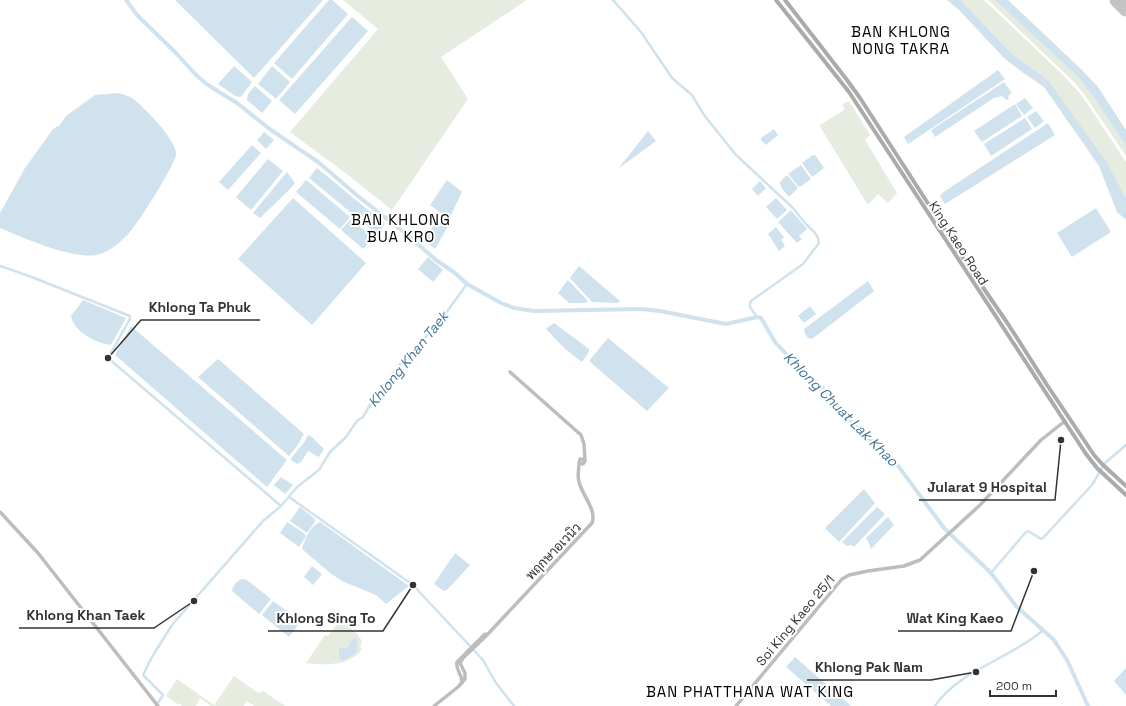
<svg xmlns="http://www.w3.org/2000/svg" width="1126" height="706" viewBox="0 0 1126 706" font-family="'Space Grotesk',Sarabun,sans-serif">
<rect width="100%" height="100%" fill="#fff"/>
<!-- green -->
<path fill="#e6ecdf" d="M343,0h184l-86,57 27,42 -76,111 -44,-35 -58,-43 88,-103z
M961,0h23l79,75 19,21 44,66v37l-78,-119 -37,-27z
M988,0h7l82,76 13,16 36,54v10l-42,-62 -9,-11z
M849,101l21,34 -5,5 32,53 -9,10 -10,-9 -9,10 -3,-2 -45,-74 -1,-3 24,-15 -1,-6z
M339,621l7,5h2l10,9 4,6 -2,5 2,3c-13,18 -37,16 -56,14l19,-28 3,1z
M234,676l24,17h3l1,-3 23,16h-31l-7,-5 -3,5h-33l-11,-8 -4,8h-14l-3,-3 -2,1 -11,-8 11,-17 37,26z"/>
<!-- water -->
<path fill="#cfe2ee" d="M175,0h148l-69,78z
M329,0h3l16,14 -56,65 -18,-16z
M947,0h14l50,53 37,27 59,83 19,36v21l-9,-8 -18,-46 -55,-79 -22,-15 -18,-14 -45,-48z
M995,0h13l75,71 15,16 28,43v16l-36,-54 -13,-16z
M352,17l16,14 -73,83 -16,-14z
M234,66l18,16 -11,15 -6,-1 -17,-12z
M272,66l18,16 -14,17 -18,-15z
M998,70l7,9 -97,65 -4,-7z
M1004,82l8,11 -4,3 1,3 -1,1h-2l-4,-4 -8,2 -59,39 -4,-7z
M255,86l17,15 -10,12 -15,-13 1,-6z
M118,93c5,1 10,3 14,5 11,8 46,43 44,57 -2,11 -38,69 -47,78 -8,9 -21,20 -33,22 -25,4 -72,-17 -96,-27v-15l25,-45 28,-39 7,-4 6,-9 29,-21z
M1025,98l8,10 -9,7 -8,-11z
M1015,104l7,12 -40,26 -8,-11z
M1036,111l8,10 -9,7 -8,-11z
M1025,118l7,11 -41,27 -7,-12z
M1048,123l7,12 -110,69 -5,-8 5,-5z
M774,129l4,6 -12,10 -5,-5v-2z
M648,131l8,10 -38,28z
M264,132l10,8 -8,9 -9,-9z
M252,145l9,8 -33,37 -9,-8z
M813,155h2l9,13 -12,9 -10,-14z
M268,159l15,12 -32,39 -15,-13z
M801,165l10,14 -11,8 -2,-1 -10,-12z
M317,168l68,56 -8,10 -68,-56z
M287,172l8,11 -8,9 -27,26 -7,-5z
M786,176h2l10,12 -8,8h-2l-7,-9v-2l-2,-2z
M306,180l44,37 -10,12 -44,-37z
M447,180l15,12 -13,27 -19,-14z
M760,181l6,7 -8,8 -6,-7z
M293,198l73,65 -54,62 -74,-66z
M776,198l11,12 -10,9 -11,-12z
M1096,208l15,24 -39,25 -15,-24z
M791,210l16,19 -8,7 3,3 -5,4 -19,-21z
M351,219l22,19 -10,11 -22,-19z
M438,219l10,7 -13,23 -11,-9z
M776,227l8,10 -3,3 4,6 -6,5 -11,-17z
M428,257l15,13 -10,12 -15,-13z
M579,266l41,35 -2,2 -26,-1 -22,-24z
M568,280l20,21 -3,2h-16l-11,-10z
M868,281l6,10 -62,48 -4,-1 -3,-4 -1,-5z
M83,300l43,18 -15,27c-15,-2 -37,-13 -40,-29z
M810,306l6,8 -12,9 -6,-7z
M554,323l35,26v3l-7,10 -17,-13 -19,-20z
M131,326l156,134 -20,27 -152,-132z
M608,338l61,50 -22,23 -58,-50z
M218,359l86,75 -7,12 -8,10 -91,-79z
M308,435l4,2 12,12 -5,8 -11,-6 -7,11 -4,2 -6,-4 1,-3 13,-16z
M281,477l12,8 -8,9 -11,-9z
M864,489l11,14 -36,39 -14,-14z
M300,507l15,12v3l-8,11 -17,-12z
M877,507l8,7 -31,33 -3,-2 -4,1 -5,-4z
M888,517l6,8 -23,24c-2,-4 -2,-7 -5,-11z
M287,522l17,11 2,3 -7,11 -19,-14z
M320,522l89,64 -23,18 -10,-9 -34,-14 -12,-8 -28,-24c3,-10 8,-23 18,-27z
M455,553l15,12 -22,24 -4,2 -10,-7z
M312,566l10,8 -9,11 -9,-8z
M242,579l5,1 24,19 -12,15 -27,-23c1,-6 5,-10 10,-12z
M273,601l28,20 -12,16 -27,-22z
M355,638l2,3v10l-4,4 -11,6 -3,-5v-8h8l5,-8z
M795,657l56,49h-20l-45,-39z
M1126,668v27l-12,-14z"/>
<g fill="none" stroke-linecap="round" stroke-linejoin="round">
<!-- canal -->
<path stroke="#cfe2ee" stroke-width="2.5" d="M613,0l28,32 31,46 20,17 12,20 32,40 57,53 12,15 10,10 3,5 1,5 -16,21 -52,37 -1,3v3l7,10
M0,266l29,10 101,40v3l-22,39 173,148
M289,497l124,88 70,75 13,23 18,23
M991,573l34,-40 3,-2 13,8 2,-1 49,-53 13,-22 21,-18
M156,706l7,-11 -20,-20 9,-18 20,-32 91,-104 18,-15 16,-19 22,-17 11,-18 16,-15 11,-16 6,-4 11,-19 26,-34 19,-19 24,-28 24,-33
M935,706c23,-35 76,-48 107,-75"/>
<!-- river -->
<path stroke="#cfe2ee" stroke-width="4" d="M126,0l12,16 39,38 19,21 12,10 29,18 34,27 47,32 41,35 46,36 31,27 19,13 12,11 34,19 13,5 20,3 107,-2 19,2 66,13 31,-7 4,1 14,24 26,28 23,19 33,39 36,31 51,69 47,45 25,33 38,34 13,20 21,46"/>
<!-- runway -->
<path stroke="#c4c4c4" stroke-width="15" d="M1117,0l9,9"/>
<!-- secondary -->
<path stroke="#bdbdbd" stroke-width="3.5" d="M510,372l71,63 3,9 1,17 -2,3 -4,-1 1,-4 5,1
M0,512l38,41 120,153
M462,683c1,-8 -7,-13 -5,-21l28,-28
M434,706l24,-19 7,-8v-6l-5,-10 3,-5 23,-22 106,-113c5,-13 -10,-28 -13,-41 -2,-6 0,-13 0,-19
M736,706l106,-127 7,-4 19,-4 36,-5 16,-6 60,-55 61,-65 24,-19"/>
<!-- primary -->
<path stroke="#ababab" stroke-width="4" d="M776,0l73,92 237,362 11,14 29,27
M785,0l62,80 13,18 109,169 39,57 39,61 47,70 8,9 24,22"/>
</g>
<g text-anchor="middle" stroke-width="4" stroke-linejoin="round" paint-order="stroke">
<!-- street labels -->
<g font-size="13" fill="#333" stroke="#fff">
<text transform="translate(959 243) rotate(57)" y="5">King Kaeo Road</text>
<text transform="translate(553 551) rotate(-46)" y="5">พฤกษาอเวนิว</text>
<text transform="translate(795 620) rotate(-50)" y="5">Soi King Kaeo 25/1</text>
</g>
<!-- water labels -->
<g font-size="14" font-style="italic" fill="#3f7597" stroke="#fff">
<text transform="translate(408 359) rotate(-51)" y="5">Khlong Khan Taek</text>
<text transform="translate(841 409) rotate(45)" y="5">Khlong Chuat Lak Khao</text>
</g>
<!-- quarter labels -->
<g font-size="15" letter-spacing="1" fill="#000" stroke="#fff">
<text x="901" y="37">BAN KHLONG<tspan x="901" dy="17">NONG TAKRA</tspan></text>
<text x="401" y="225">BAN KHLONG<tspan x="401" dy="17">BUA KRO</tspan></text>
<text x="750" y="697">BAN PHATTHANA WAT KING</text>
</g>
</g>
<!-- callouts -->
<path fill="none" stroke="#333" stroke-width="1.5" d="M108 358L141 320H260M1061 440L1055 500H919M194 601L154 628H19M413 585L383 631H268M1034 571L1011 631H898M976 672L931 680H807"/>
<g fill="#333" stroke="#fff" stroke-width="1.5">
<circle cx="108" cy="358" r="4"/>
<circle cx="1061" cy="440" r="4"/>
<circle cx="194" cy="601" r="4"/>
<circle cx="413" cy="585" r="4"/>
<circle cx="1034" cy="571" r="4"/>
<circle cx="976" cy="672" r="4"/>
</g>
<g font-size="14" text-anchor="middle" font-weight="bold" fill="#333" stroke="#fff" stroke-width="4" stroke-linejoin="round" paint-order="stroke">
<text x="200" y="312">Khlong Ta Phuk</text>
<text x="987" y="492">Jularat 9 Hospital</text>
<text x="86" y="620">Khlong Khan Taek</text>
<text x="326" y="623">Khlong Sing To</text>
<text x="955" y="623">Wat King Kaeo</text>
<text x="869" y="672">Khlong Pak Nam</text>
</g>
<!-- scale -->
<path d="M990 690v6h66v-6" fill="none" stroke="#333333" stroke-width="2"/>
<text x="996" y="690" font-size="12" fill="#333333" stroke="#ffffff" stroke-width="3" paint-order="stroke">200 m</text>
</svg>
